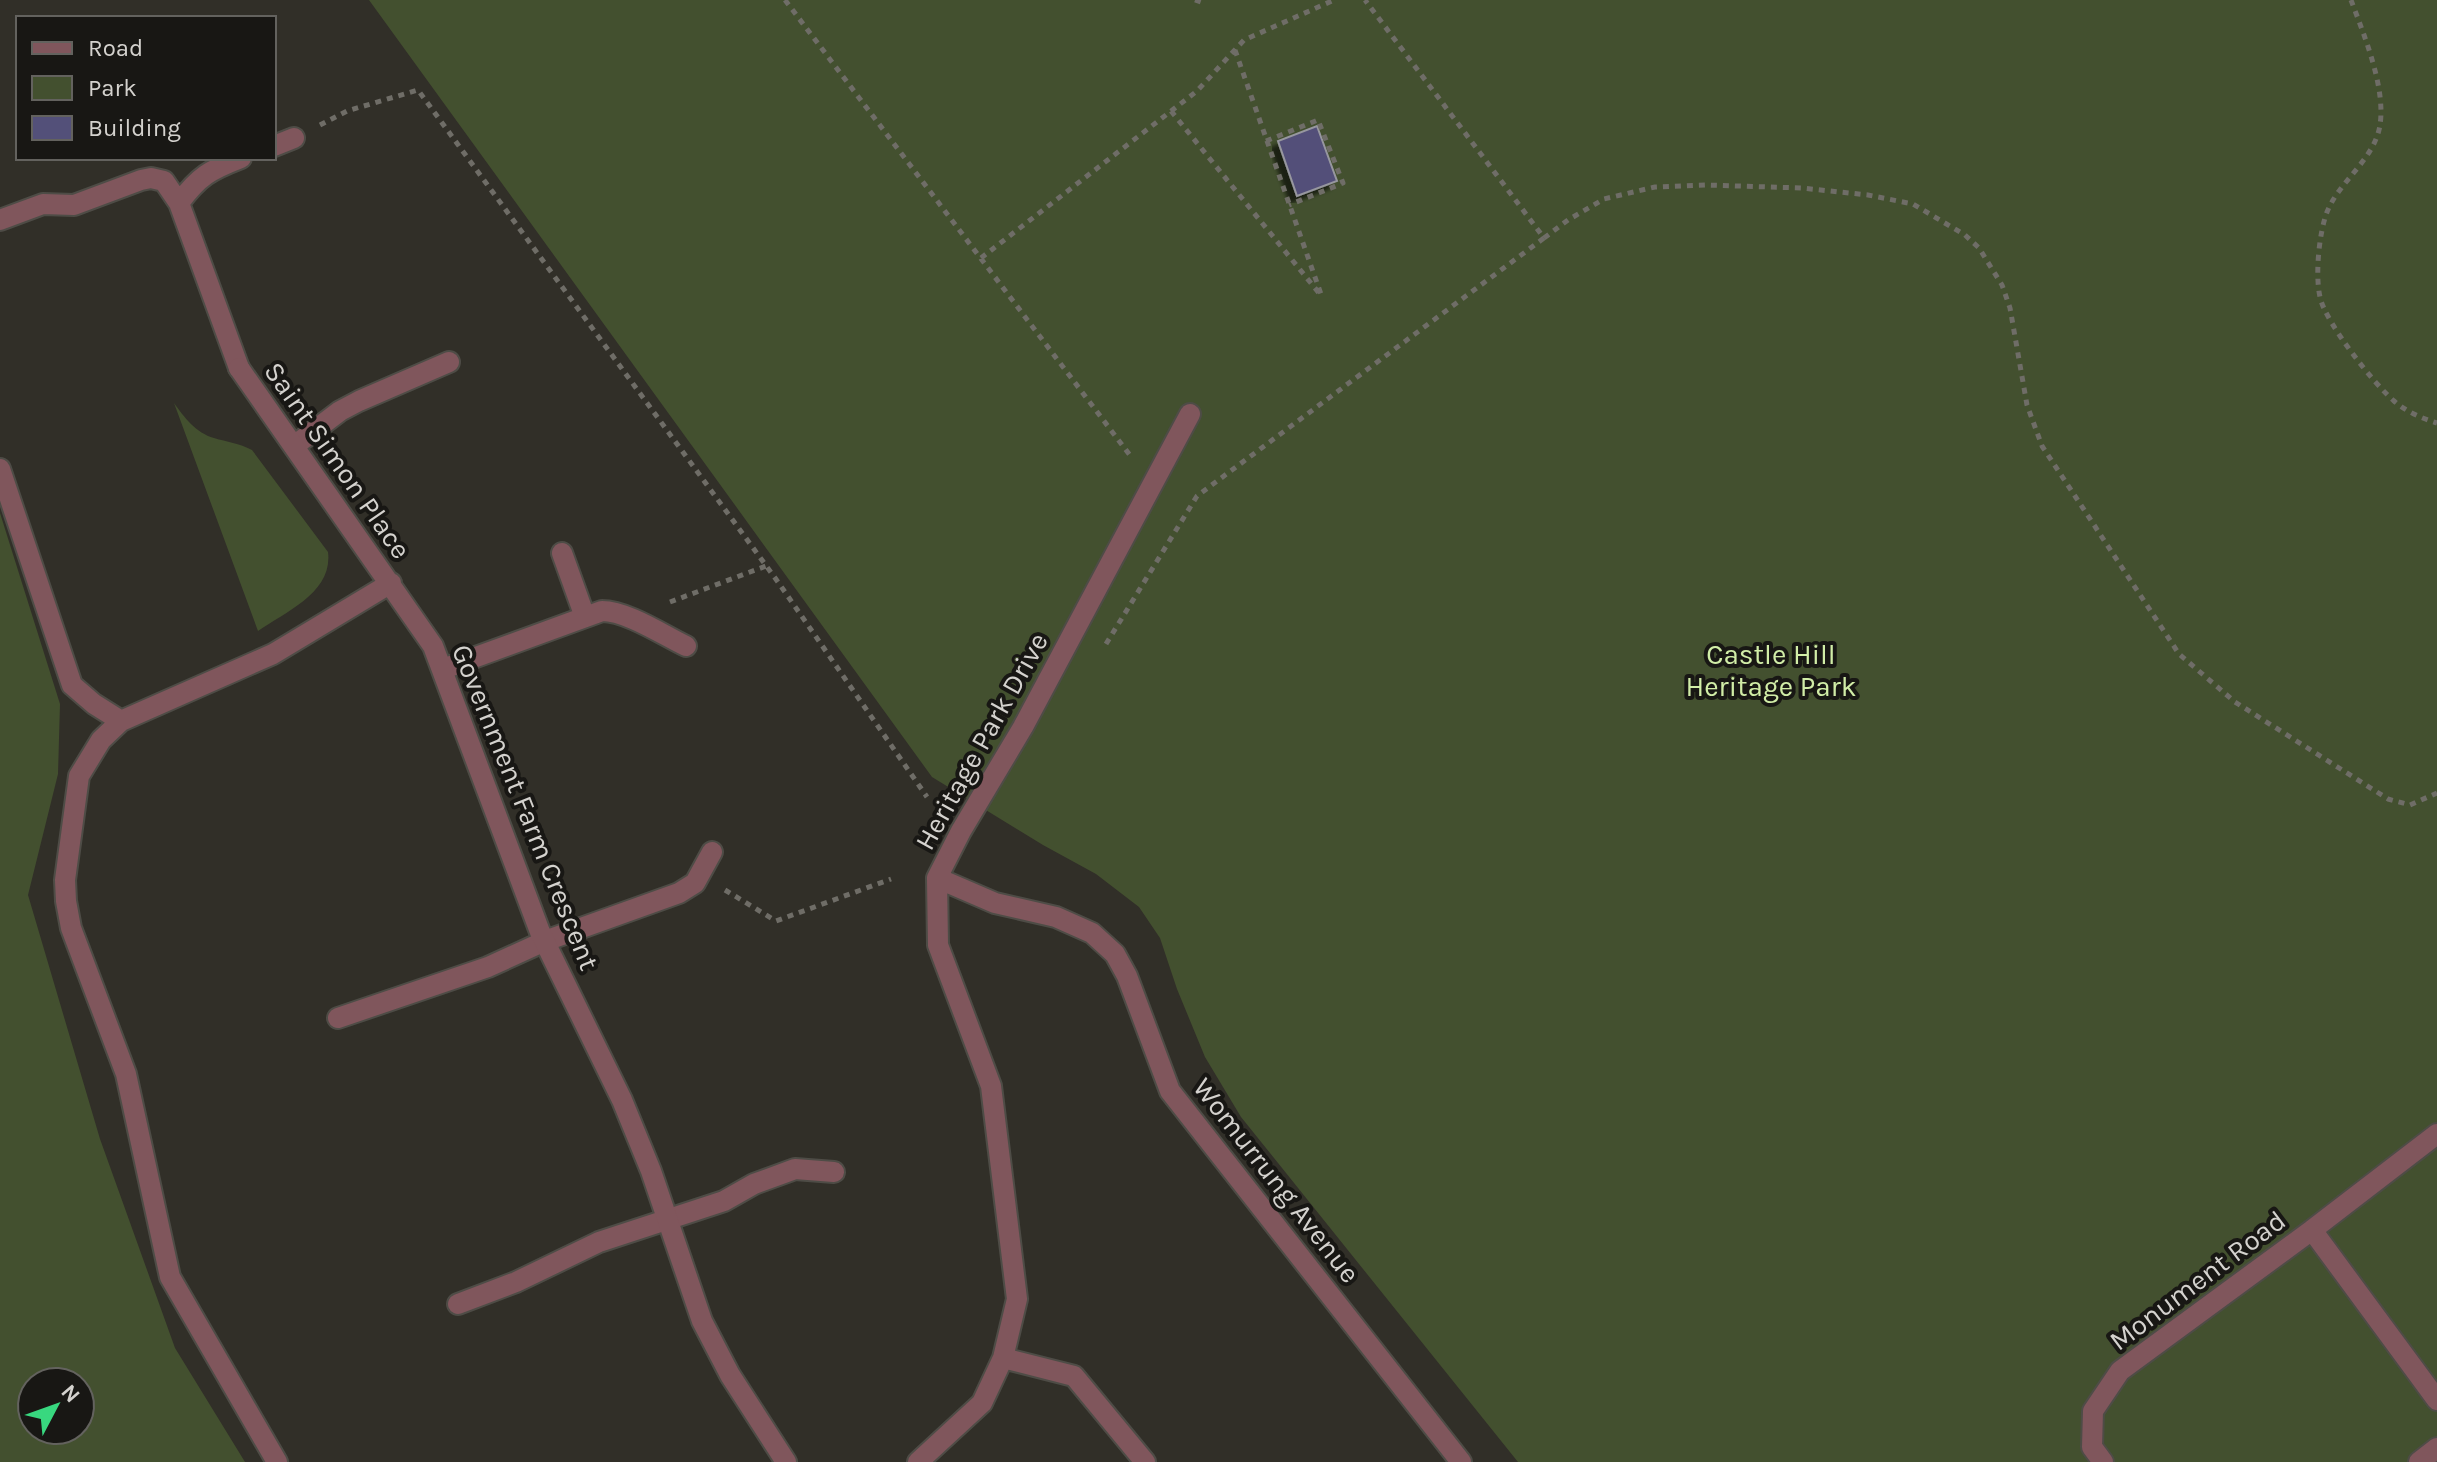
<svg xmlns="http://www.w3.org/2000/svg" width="2437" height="1462" viewBox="0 0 2437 1462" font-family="Karla,sans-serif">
<defs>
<filter id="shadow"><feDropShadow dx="-7" dy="7" stdDeviation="2" flood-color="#0009"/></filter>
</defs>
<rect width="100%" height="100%" fill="#312f28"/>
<!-- green -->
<path fill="#43502f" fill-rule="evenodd" d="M369,0h2068v1462h-919l-277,-345 -36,-60 -28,-68 -17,-51 -21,-31 -43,-33 -53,-29 -111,-68z
M174,403c10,14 22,30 40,35 13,4 25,5 38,12l76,102c5,40 -41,59 -70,79z
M0,513l60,191 -2,70 -30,121 72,244 75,209 70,114h-245zM32,1382h48v48h-48z"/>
<!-- building -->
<path fill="#535079" stroke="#97979f" stroke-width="2" filter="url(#shadow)" d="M1317,126l20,55 -40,15 -19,-55z"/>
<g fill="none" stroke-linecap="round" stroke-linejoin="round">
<!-- service casing -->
<g stroke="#4e4c46" stroke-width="24">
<path id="service" d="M274,146l20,-8
M179,203c20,-27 31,-33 62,-45
M0,220l43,-16 31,1 67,-25 10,-2 13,3 15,22 60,165
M294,446l46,-35 19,-10 90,-39
M562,553l23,64
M443,669l159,-58c25,0 61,24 84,35
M338,1018l150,-51 57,-26 134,-48 16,-10 17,-31
M458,1304l58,-22 83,-40 125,-41 30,-17 41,-15 39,3"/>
</g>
<!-- minor casing -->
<g stroke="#4e4c46" stroke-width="24">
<path id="minor" d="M239,368l194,278 107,286 82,168 29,71 51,150 28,54 56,87
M0,469l72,216 22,19 27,17 -20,19 -22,36 -14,104 1,21 5,27 55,146 44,203 107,185
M121,721l152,-67 118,-71
M937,878l58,25 61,14 36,16 23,21 12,22 43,115 291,371
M2437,1134l-125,96 125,170
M1003,1358l71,18 71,86
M918,1462l64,-59 21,-45 14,-59 -26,-213 -53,-141 -1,-67 24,-47 62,-104 167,-313
M2103,1462l-11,-15 1,-36 27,-40 192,-141
M2419,1462l18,-14"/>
</g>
<!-- path -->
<path stroke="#6f6d67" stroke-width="5" stroke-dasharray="6 6" stroke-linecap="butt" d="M785,0l347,458
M1195,0l6,2
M2351,0c13,35 37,92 28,130 -8,32 -40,52 -52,82 -8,21 -12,63 -7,85 5,25 54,87 74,104 13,11 27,17 43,22
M1235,50l87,247
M1171,111l148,182
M320,125l27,-14 71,-21 360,492 149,215
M1266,141l52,-21 25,63 -54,22
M1544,238l24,-18 36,-21 51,-12 50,-2 97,3 66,7 45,9 52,31 14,13 23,37 8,23 17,97 15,41 137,208 56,48 153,97 22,6 27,-12
M981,258l216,-167 47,-51 90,-40
M670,602l96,-36
M1106,644l91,-148 347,-258 -179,-238
M725,890l51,31 115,-42"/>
<!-- service -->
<use href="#service" stroke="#80565c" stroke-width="20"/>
<!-- minor -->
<use href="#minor" stroke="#80565c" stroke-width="20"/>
</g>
<g text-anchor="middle" stroke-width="8" stroke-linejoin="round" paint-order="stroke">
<!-- street labels -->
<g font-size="28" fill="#d4d2ce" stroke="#181714">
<text transform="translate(338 460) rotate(55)" y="10">Saint Simon Place</text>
<text transform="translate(981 741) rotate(-61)" y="10">Heritage Park Drive</text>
<text transform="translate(526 807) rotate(68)" y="10">Government Farm Crescent</text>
<text transform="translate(1277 1180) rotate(52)" y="10">Womurrung Avenue</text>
<text transform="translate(2197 1280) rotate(-37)" y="10">Monument Road</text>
</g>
<!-- park labels -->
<g font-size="28" fill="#d1eda7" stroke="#181714">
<text x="1771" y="664">Castle Hill<tspan x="1771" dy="32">Heritage Park</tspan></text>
</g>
</g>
<!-- legend -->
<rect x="16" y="16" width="260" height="144" fill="#181714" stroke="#63625e" stroke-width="2"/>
<rect x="32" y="42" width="40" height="12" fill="#80565c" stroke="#63625e" stroke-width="2"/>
<text x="88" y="56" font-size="24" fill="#d4d2ce">Road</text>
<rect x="32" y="76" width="40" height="24" fill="#43502f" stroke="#63625e" stroke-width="2"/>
<text x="88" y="96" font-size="24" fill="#d4d2ce">Park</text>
<rect x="32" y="116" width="40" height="24" fill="#535079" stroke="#63625e" stroke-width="2"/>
<text x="88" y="136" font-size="24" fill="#d4d2ce">Building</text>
<!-- north arrow -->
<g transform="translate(56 1406) rotate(49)"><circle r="38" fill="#181714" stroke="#63625e" stroke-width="2"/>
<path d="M0-6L14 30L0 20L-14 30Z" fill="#38d87f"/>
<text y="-12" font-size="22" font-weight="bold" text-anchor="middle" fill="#d4d2ce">N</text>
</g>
</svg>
